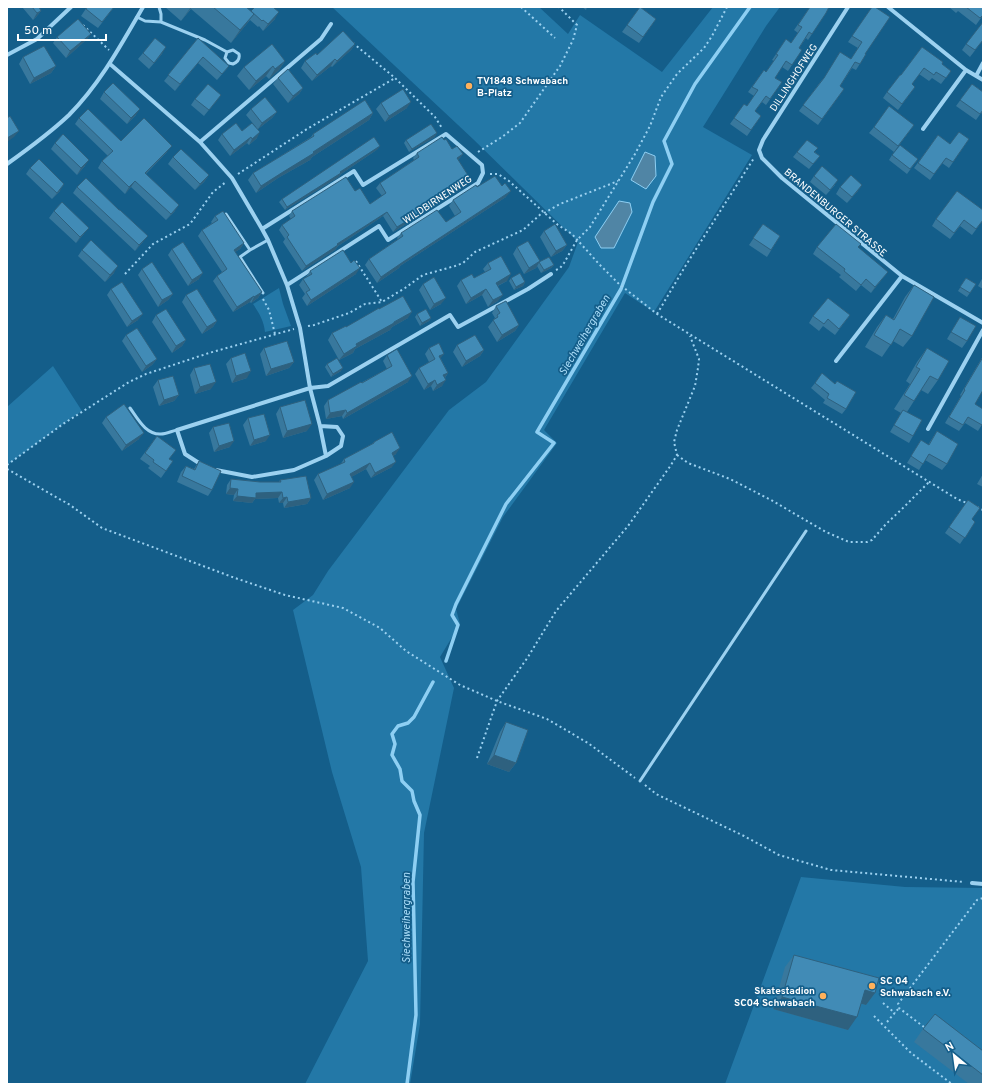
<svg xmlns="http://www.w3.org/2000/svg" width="990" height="1091" viewBox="0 0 990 1091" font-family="Overpass,sans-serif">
<rect width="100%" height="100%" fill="#145e8a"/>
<!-- green -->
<path fill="#2378a7" d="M332,7h207l29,27 12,-19 82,57 51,-65h67l-14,19 -63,101 49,28 -98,157 -29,-19 -81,137 13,13 -54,74 -47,92 4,15 -20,33 14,31 -30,145 -4,191 -10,60h-105l63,-123 -7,-94 -29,-95 -39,-162 20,-15 15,-24 121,-161 37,-28 83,-115 9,-25 -105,-103z
M279,288l4,16 8,22 -26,6c-1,-11 -6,-19 -12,-28z
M53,366l29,45 -19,13 -56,41v-58z
M801,877l104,10 78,1v196h-258z"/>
<!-- water -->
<path fill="#5085a5" stroke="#8ecff3" d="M645,152l10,4 1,20 -10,13 -15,-9z
M619,201l11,2 2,9 -18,36h-13l-6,-11z"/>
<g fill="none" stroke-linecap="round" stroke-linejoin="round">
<!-- stream -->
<path stroke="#8ecff3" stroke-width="3.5" d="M446,661l12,-36 -6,-10 4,-11 50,-100 48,-61 -17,-11 84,-143 32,-87 19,-38 -8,-23 31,-57 55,-77
M407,1084l9,-69 -3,-133 7,-67 -6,-14 -2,-10 -10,-10 -2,-12 -8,-14 3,-11 -3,-10 6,-8 10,-3 6,-6 19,-35"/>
<!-- path -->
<path stroke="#9cd1f0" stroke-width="2" stroke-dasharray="2 3" stroke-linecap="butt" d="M521,7l34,31
M83,25l26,25
M353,43l42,35 40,39 7,11
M478,152l24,-15 18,-14 40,-57 13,-26 4,-15 -18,-18
M238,174l69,-45 88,-51
M490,174h8l11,7 49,44 14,9 27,30 20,20 38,30 300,185 10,4
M544,213l16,-9 58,-23
M356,261l26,41
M556,270l4,-2 4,-5 13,-23 13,-13 45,-73 15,-28 11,-29 16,-23 27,-26 8,-12 15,-29
M125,274l28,-30 37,-20 23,-32 13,-10
M263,299l6,11 6,24
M657,314l29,-49 68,-107
M308,326l6,-1 35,-12 16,-9 17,-2 23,-14 18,-13 32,-9 8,-3 12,-11 48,-22 20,-18
M677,455l11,8 42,16 41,21 55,32 23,10h18l5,-2 14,-16 18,-17 25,-25
M7,465l56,-41 66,-42 17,-8 63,-21 85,-24
M7,469l63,36 32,23 133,50 50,17 58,13 37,20 26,23 54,34 37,16 50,18 41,24 47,35
M977,507l6,3
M477,758l20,-57 31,-44 28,-46 72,-85 43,-61 6,-10 -3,-13 3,-12 18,-44 3,-18 1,-9 -9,-23
M645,785l11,9 88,42 35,19 52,15 133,12
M883,1003l12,10
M874,1016l37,37 41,31
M887,1022l12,-14
M924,1027l-25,-19 -1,-4 79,-104 6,-2"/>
<!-- lane -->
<path stroke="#9cd1f0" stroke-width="3" d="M159,7l2,7v8
M137,17l8,4 16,1 44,18 22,12 6,-2 6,4c1,5 -1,8 -6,10l-4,-1 -4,-5 2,-6
M226,214l24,36
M263,293l-23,-36 10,-7 18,-10
M130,408c8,11 16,27 31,26 5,0 11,-3 16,-4
M640,781l166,-250"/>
<!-- street -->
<path stroke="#9cd1f0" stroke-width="4" d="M848,7l-85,133 -4,10 3,8 20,20 120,98 81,47
M888,7l78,63 17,10
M7,55l30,-16 34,-32
M110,64l90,78 32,36 30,51 6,11 19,45 13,43 10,60 10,38 6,30
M976,76l7,-13
M923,129l43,-59
M200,142l121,-103 10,-15
M7,164c21,-15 43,-31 62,-49 31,-31 52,-70 74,-108
M262,229l92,-58 9,14 83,-51 36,31 1,8 -5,10 -90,57 -9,-14 -92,59
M836,361l66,-85
M928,429l55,-99
M202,465l-17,-11 -8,-24 133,-42 18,-2 122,-71 8,12 70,-38 23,-15
M216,470l36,7 42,-7 32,-14 15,-10 2,-10 -6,-9 -17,-1
M972,883l11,1"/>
</g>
<!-- wall -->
<path fill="#38789d" d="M22,7h17l2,4 -5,6 -3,3z
M87,7h27l-16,21 -17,-12z
M165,7h81l5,5 24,7 -12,12 -4,-5 -1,1 -8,-7 -5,6 -14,17 -40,-34 -10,12z
M582,7h5l-1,3z
M640,7l16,12 -17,24 -17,-11z
M810,7l2,27 -4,6 -2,-2 -7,10 -7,17 -4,6 -6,-4 -7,11 7,4 -16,23 -4,-3 -7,9 6,5 -14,20 -17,-12 14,-20 3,2 7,-10 -6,-4 16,-22 2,2 8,-11 -2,-1 14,-21 5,4 7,-10 -4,-3z
M872,7l-7,47h1l-10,16 -4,-2 -12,18 4,3 -26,36 -19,-14 22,-30 30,-22 7,-11 -10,-6z
M949,7h34v8l-7,10 -18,-14 -2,2z
M91,34l-5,6 -20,18 -13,-15 4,-6z
M198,38l31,28 -5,6 -7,8 -19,-17 -23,28 -11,-10z
M983,40l-13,17 -8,-7 4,-6z
M355,44l-4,6 -19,17 -1,-1 -19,15 -11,-13 4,-7 12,-6z
M922,47l20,17 9,7 -10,13 -9,-6 -3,3 -10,-7 -7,10 3,3 -17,23 -15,-12 4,-6 14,-17z
M143,53l19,1 -13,15 -11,-10z
M23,57l33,9 -5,7 -21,11 -11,-20z
M285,61l-6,9 -10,9 -3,-3 -17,14 -12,-14 7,-9z
M278,78l25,10 -4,6 -11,9 -15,-19z
M972,84l11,8v22l-2,-1 -5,7 -20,-14z
M104,92l32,23 -9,9 -27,-25z
M221,95l-17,21 -13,-11 4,-6z
M381,103l26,5 -22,14 -9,-13z
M251,109l26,3 -5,6 -14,11 -1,9 -8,7 -2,-2 -17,13 -12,-16 4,-6 20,-3 14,-4 -10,-12z
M373,113l-4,7 -57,37 -2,3 -32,18 -22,15 -8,-13 5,-7 58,-36 2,-3z
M79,118l42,23 46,11 -21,22 29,37 -9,9 -35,-33 -6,7 -27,-26 4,-7 6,-5 -33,-32z
M914,125l-20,27 -25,-19 5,-6z
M938,135l12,9 19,-5 -20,29 -7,-5 -12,17 -16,-12z
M435,137l-26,15 -5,-9 2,-3z
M55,143l30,23 -8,9 -26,-26z
M378,149l-37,25 -2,3 -54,33 -6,-8 3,-3z
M452,149l11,5 -5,6 13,20 -3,5 -23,15 -1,-1 -13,8 -2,3 -36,22 -10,-16 -45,30 -3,4 -33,21 -19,-29 2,-3 -6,-9 3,-5 9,-6 -2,-3 3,-5 63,-20 15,13 12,-8 -6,-8 4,-5 34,-23 -1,-2 4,-5z
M797,152h18l5,4 -11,13 -16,-12z
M892,155l26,4 -11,15 -18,-14z
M173,157l36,18 -5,7 -9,8 -27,-26z
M30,168l30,23 -8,8 -26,-25z
M814,176l21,9 -9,10 -16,-13z
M77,187l42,23 24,32 -8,9 -62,-58z
M477,187l29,10 -106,69 -1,2 -22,15 -12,-18 4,-6 29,-20 -1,-1 4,-5 45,-11 9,-6 -6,-10 4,-6z
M840,187l18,4 -11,12 -11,-9z
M54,211l30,23 -8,9 -27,-25z
M215,216l29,27 -4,6 -5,3 27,40 -4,6 -7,5 -1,-1 -17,10 -20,-31 4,-5 5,-4 -24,-36 4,-6 10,-7 -1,-1z
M936,219l47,1 -11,15 -12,-9 -10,13 -18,-13z
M763,224l17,12 -13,21 -18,-12z
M544,231l23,14 -5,6 -11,6 -11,-20z
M517,247l23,14 14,4 -3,3 -10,5 -4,-7 -1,2 -12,6 -11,-20z
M817,247h41l25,31 -12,15 -10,-8 -5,6 -17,-14 2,-2 -28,-21z
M172,249l27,30 -11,7 -20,-31z
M82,250l32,23 -9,9 -27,-26z
M488,263l19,18 -9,5v15l-10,6 -6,-12 -16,9 -9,-18 4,-6 13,-2 11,-6 -2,-3z
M142,269l31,25 -5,6 -10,7 -20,-32z
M310,271l46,3 -49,32 -5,-8 3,-4 -6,-9 4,-6 3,-2z
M983,277v12l-5,-3z
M511,278l14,4 -2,4 -9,4 -5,-9z
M966,278l10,6 -9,13 -9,-6z
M423,284l18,20 -11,6 -11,-20z
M914,285l-2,51 -9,11 -10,-6 -11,16 -17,-10 12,-20 9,-12 7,4 12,-22z
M111,289l27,31 -11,7 -20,-32z
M186,295l31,26 -4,6 -11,7 -20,-32z
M496,306l23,19 -4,6 -18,11 -9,-15 7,-9 -3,-5z
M379,309l29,9 -16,9 -2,3 -35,19 -2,4 -14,7 -11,-20 4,-7 14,-6z
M417,314l14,4 -2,3 -9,5 -5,-9z
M156,315l30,25 -4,6 -10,7 -20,-31z
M850,315l-15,20 -12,-9 -4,5 -10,-8 4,-7z
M960,317l7,24 -5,7 -15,-9z
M126,335l31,24 -5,6 -10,7 -20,-31z
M457,345l27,5 -4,6 -18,11 -9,-15z
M264,348l30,14 -5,6 -23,8 -6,-22z
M429,348l12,11 7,14 -3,5 -3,8 -9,5 -2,-5 -7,4 -9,-16 4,-6 10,-6 -4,-8z
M927,348l11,32 -10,14 -7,-4 -14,22 6,24 -4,7 -19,-11 11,-19 -7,-4 16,-25 -4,-3 11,-19z
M387,355l21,27 -65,37 -1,-3 -16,3 -2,-13 4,-6 59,-31 -4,-8z
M983,356v34l-8,14 8,19 -5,8 -13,-8 -6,8 -14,-8 16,-27 -1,-1z
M231,358l16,20 -15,5 -6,-19z
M327,364l14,7 -10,6 -6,-10z
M194,368l17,21 -16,5 -5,-19z
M158,380l21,15 -5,6 -15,5 -6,-19z
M815,383l31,26 -4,5 -19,-11 2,-3 -14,-12z
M280,407l27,24 -24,7 -7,-24z
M106,417l33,22 -17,12 -20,-28z
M248,418l18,23 -16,5 -7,-21z
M213,427l17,20 -16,5 -5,-19z
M937,431l10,33 -5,6 -17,-10 -6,10 -12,-7 14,-23 7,5z
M157,436l12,23 4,2 -12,17 -13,-10 2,-2 -10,-7z
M374,442l22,12 -3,2 -1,11 -21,11 -5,-9 -15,8 -1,11 -27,12 -9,-20 4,-6 22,-9 4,-6 28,-15z
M199,461l13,29 -4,6 -31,-14 4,-10 5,-6 8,3z
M983,474v13l-6,-3z
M231,479l29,3h19l1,-2 31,18 -4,6 -23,4 -1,-5h-4l-1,-5 -23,1 -3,4 -19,-2 1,-6 -8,-1 1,-9z
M968,500l4,19 3,3 -15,22 -15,-11z
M506,722l10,41 -7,9 -22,-8 13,-32z
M794,955l81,38 -9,12 -5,-1 -13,26 -75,-21 12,-42z
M923,1029l60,22v33h-14l-55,-42z"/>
<!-- shaded-wall -->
<path fill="#2e617f" d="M191,7h1l-11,14z
M41,11l-5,6 -3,3 4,-7z
M279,12l-4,7 -12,12 5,-7z
M254,14l-9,12 -14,17 9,-13z
M91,34l-5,6 -20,18 4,-7z
M355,44l-4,6 -19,17 5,-6z
M166,47l-4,7 -13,15 5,-6z
M203,57l-5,6 -23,28 5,-7z
M335,59l-4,7 -19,15 5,-6z
M285,61l-6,9 -10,9 6,-10z
M56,66l-5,7 -21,11 4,-6z
M273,66l-7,10 -17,14 7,-9z
M303,88l-4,6 -11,9 5,-7z
M221,95l-4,6 -13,15 5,-6z
M411,102l-4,6 -22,14 4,-6z
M140,109l-4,6 -9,9 4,-6z
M277,112l-5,6 -14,11 4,-6z
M373,113l-4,7 -57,37 -2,3 -32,18 -22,15 5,-7z
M19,131l-5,6 -7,5v-4z
M260,132l-3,6 -8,7 3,-6z
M437,133l-2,4 -26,15 3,-3z
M251,137l-4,6 -17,13 4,-6z
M172,146l-5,6 -27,27 5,-6z
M380,146l-2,3 -37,25 -2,3 -54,33 2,-3z
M463,154l-4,5 -5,4 3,-5z
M89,160l-4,6 -8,9 4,-7z
M209,175l-5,7 -9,8 5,-6z
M471,180l-3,5 -23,15 3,-5z
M135,181l-4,6 -6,7 4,-7z
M64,184l-4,7 -8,8 5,-6z
M862,185l-4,6 -11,12z
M511,191l-5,6 -106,69 -1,2 -22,15 4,-6 22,-15z
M448,194l-4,5 -13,8 -2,3 -36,22 4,-5z
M179,205l-4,6 -9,9 5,-6z
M387,212l-4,4 -45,30 -3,4 -33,21 4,-5 31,-22z
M89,228l-5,6 -8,9 4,-6z
M148,236l-5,6 -8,9 4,-6z
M244,243l-4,6 -10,6 4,-5z
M567,245l-5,6 -11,6 5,-6z
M540,261l-4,7 -12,6 5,-6z
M554,265l-3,3 -10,5 3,-3z
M118,266l-4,7 -9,9 5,-7z
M360,268l-4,6 -49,32 4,-6z
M888,272l-5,6 -12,15 4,-6z
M203,273l-4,6 -11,7 4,-6z
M511,274l-4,7 -16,8 5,-6z
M525,282l-2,4 -9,4 2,-3z
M486,289l-4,6 -16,9 5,-6z
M262,292l-4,6 -7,5 3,-6z
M173,294l-5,6 -10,7 4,-7z
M503,295l-5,6 -10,6 5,-7z
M254,296l-4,6 -17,10 4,-5z
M446,298l-5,6 -11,6 4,-6z
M412,312l-4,6 -16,9 -2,3 -35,19 -2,4 -14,7 5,-6 12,-10z
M143,314l-5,6 -11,7 5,-6z
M431,318l-2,3 -9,5 2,-3z
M217,321l-4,6 -11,7 5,-7z
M519,325l-4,6 -18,11 5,-7z
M186,340l-4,6 -10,7 4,-7z
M484,350l-4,6 -18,11 4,-6z
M444,354l-4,5 -1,-3z
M157,359l-5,6 -10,7 4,-6z
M294,362l-5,6 -23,8 5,-7z
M343,368l-2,3 -10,6 2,-3z
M251,371l-4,7 -15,5 4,-7z
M448,373l-4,6 -1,-4z
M412,376l-4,6 -65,37 4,-6z
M435,380l-4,6 -7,4 4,-6z
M446,380l-4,6 -9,5 4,-6z
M216,382l-5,7 -16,5 5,-7z
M179,395l-5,6 -15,5 5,-6z
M346,410l-4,6 -16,3 4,-6z
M312,424l-5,7 -24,7 4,-7z
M144,433l-5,6 -17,12 4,-6z
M270,435l-4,6 -16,5 4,-6z
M234,441l-4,6 -16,5 5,-6z
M400,448l-4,6 -8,5 4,-6z
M396,462l-4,5 -21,11 4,-5z
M370,463l-4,6 -20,11 4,-6z
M354,482l-4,6 -27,12 4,-6z
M230,488l8,1 -4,6 -8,-1z
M282,492l-4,6 -23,1 -3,4 -19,-2 4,-5 19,-3z
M287,497l-4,6h-4l4,-5z
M311,498l-4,6 -23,4 4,-6z
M494,755l22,8 -7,9 -22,-8z
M865,990l10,3 -9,12 -10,-3z
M782,997l75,20 -9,13 -75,-21z"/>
<!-- building -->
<path fill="#418bb6" stroke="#2e617f" d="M32,7h7l2,4 -4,2z
M87,7h27l-12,15 -16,-13z
M213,7h33l8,7 -14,16z
M255,7h19v1l5,4 -11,12 -5,-4 -1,1 -11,-10z
M640,7l16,12 -13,18 -16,-12z
M810,7h19l-3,6 -14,21 -3,-2 -10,16 3,2 -10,15 -6,-4 -11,17 7,4 -12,17 -4,-3 -11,15 6,5 -10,14 -17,-12 10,-14 3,2 11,-16 -6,-3 12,-17 2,2 12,-17 -2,-1 10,-15 5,4 11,-16 -4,-2z
M872,7h3l15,10 -25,37h1l-6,10 -5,-2 -15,24 4,3 -22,30 -19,-14 21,-27 16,-26 11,7 11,-17 -10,-6z
M966,7h17v8l-3,3z
M78,19l13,15 -21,17 -13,-14z
M983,22v18l-8,10 -9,-6z
M343,31l12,13 -18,17 -2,-2 -18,16 -12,-14 11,-8 1,2z
M155,38l11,9 -12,16 -11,-10z
M198,38l31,28 -7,8 -19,-17 -23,27 -12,-9z
M272,44l13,17 -10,8 -2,-3 -17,15 -12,-14z
M44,46l12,20 -22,12 -11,-21z
M922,47l21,15 -1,2 9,7 -5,7 -10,-6 -2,3 -10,-7 -12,16 3,3 -13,17 -15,-12 13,-17h1z
M288,69l15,19 -10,8 -15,-18z
M113,83l27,26 -9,9 -27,-26z
M208,84l13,11 -12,15 -14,-11z
M972,84l11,8v18l-3,4 -20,-14z
M403,89l8,13 -22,14 -8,-13z
M265,97l12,15 -15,11 -11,-14z
M365,100l8,13 -60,39 1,1 -31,19 -22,14 -8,-13 61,-37 -1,-2z
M889,106l25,19 -16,21 -24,-19z
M88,109l33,32 23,-23 28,28 -27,27 34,32 -8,9 -36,-33 -6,6 -27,-26 11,-10 -34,-33z
M10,116l9,15 -12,7v-20z
M236,123l6,8 10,-8 8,9 -8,7 -1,-2 -17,13 -12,-16z
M431,124l6,9 -25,16 -6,-9z
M959,132l10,7 -16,23 -7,-4 -12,16 -16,-11 20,-28 12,9z
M63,134l26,26 -8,8 -26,-25z
M374,137l6,9 -40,26 1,1 -54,34 -5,-8z
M442,137l2,3 2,-1 6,10 5,-3 6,8 -6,4 14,22 -23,15v-1l-16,10 1,1 -36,22 -10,-15 -50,32 1,1 -32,21 -19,-29 2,-2 -7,-10 13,-9 -3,-5 54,-34 9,14 5,-3 10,16 16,-11 -6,-10 39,-26 -2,-4z
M807,140l11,8 -4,4 6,4 -7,8 -16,-12z
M900,145l18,14 -8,10 -18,-14z
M181,149l28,26 -9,9 -27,-27z
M39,159l25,25 -7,9 -27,-25z
M822,166l16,14 -8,10 -16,-14z
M851,175l11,10 -10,12 -12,-10z
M495,176l7,10 3,-3 6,8 -108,71 -22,15 -12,-18 34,-23 -2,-3 36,-23 9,12 15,-10 -8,-12 23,-15 1,2z
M86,178l33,32h1l28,26 -9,9 -62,-58z
M957,191l26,19v10l-7,9 -12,-9 -10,13 -18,-14z
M62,202l27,26 -9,9 -26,-26z
M223,211l21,32 -10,7 28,42 -8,5v-1l-17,11 -20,-31 10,-7 -25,-39 16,-10 -3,-4z
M555,224l12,21 -11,6 -12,-20z
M763,224l17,12 -9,14 -18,-12z
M836,224l25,20 -3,3 30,25 -13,15 -9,-8 -5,6 -17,-14 1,-2 -28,-22z
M91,240l27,26 -8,9 -28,-25z
M528,241l12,20 -11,7 -12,-21z
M183,242l20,31 -11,7 -20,-31z
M343,250l8,13 3,-3 6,8 -49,32 -5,-8 4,-2 -7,-11 9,-5 -2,-3z
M501,256l10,18 -15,9 7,12 -10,5 -7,-11 -15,9 -10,-18 11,-6 2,4 17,-9 -3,-6z
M549,257l5,8 -10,5 -5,-8z
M152,262l21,32 -11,6 -20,-31z
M520,273l5,9 -9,5 -5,-9z
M434,277l12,21 -12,6 -11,-20z
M966,278l10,6 -6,9 -10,-6z
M122,282l21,32 -11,7 -21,-32z
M914,285l20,12 -22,39 -12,-7 -9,16 -17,-10 12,-20 8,5z
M197,289l20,32 -10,6 -21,-32z
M403,296l9,16 -18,10v1l-38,21 1,2 -13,8 -12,-21 14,-7v1l33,-19v1z
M828,298l22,17 -11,14 -11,-10 -4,5 -11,-8z
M506,301l13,24 -17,10 -9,-15 5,-3 -1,-2 3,-2 -4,-7z
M166,309l20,31 -10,6 -20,-31z
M426,309l5,9 -9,5 -5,-9z
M960,317l16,9 -9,15 -16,-9z
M137,328l20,31 -11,7 -20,-31z
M475,335l9,15 -18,11 -9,-16z
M287,341l7,21 -23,7 -7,-21z
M439,343l5,11 -5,2 9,17 -5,2 3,5 -9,5 -2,-5 -7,4 -9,-16 16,-9 -6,-11z
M927,348l22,13 -11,19 -8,-4 -16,25 -10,-6 16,-26 -4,-2z
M397,349l15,27 -65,37 -1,-3 -16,3 -2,-13 33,-18 1,1 30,-17 -5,-11z
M245,353l6,18 -15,5 -5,-18z
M983,357v33l-8,14 8,5v14l-1,2 -14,-8 -5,8 -14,-8 16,-27 -1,-1z
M337,358l6,10 -10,6 -6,-10z
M210,364l6,18 -16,5 -6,-19z
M822,373l13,11 2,-3 19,11 -10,17 -19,-11 2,-4 -14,-11z
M173,376l6,19 -15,5 -6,-20z
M305,400l7,24 -25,7 -7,-24z
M124,404l20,29 -18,12 -20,-28z
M903,410l19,10 -9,16 -19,-11z
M264,414l6,21 -16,5 -6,-22z
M229,423l5,18 -15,5 -6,-19z
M937,431l21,13 -11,20 -18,-10 -6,10 -12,-8 10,-16 8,5z
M392,432l8,16 -8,5 4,9 -21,11 -5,-10 -20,11 4,8 -27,12 -9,-20 27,-12 -1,-3 30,-16v-1z
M157,436l19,14 -7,9 4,2 -7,10 -13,-9 1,-2 -9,-7z
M199,461l22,10 -9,19 -30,-14 4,-10 9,4z
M306,476l5,22 -23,4 -1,-5 -4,1 -1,-6 -26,1v5l-19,-2 1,-7 -8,-1 1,-9 29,3h21l-1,-2z
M968,500l12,8 -8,11 3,3 -10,16 -16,-11z
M506,722l22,8 -12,33 -22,-8z
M794,955l85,23 -4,15 -10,-3 -8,27 -75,-20z
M935,1014l48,37v24l-60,-46z"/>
<!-- markers -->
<g fill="#ffb15b" stroke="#145e8a" stroke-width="1.5">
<circle cx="469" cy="86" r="4"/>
<circle cx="872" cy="986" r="4"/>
<circle cx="823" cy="996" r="4"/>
</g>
<g text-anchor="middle" stroke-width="3.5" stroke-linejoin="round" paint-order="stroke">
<!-- street labels -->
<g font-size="10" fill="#fff" stroke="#145e8a">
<text transform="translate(793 77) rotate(-57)" y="4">DILLINGHOFWEG</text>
<text transform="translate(437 199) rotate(-33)" y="4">WILDBIRNENWEG</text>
<text transform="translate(836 212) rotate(40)" y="4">BRANDENBURGER STRASSE</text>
</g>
<!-- poi labels -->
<g font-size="10" font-weight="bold" fill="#fff" stroke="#145e8a" text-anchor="start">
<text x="477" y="84">TV1848 Schwabach<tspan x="477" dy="12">B-Platz</tspan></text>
<text x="880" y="984">SC 04<tspan x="880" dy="12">Schwabach e.V.</tspan></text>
<text x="815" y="994" text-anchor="end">Skatestadion<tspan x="815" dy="12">SC04 Schwabach</tspan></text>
</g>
<!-- water labels -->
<g font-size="11" font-style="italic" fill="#a8dbf7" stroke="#145e8a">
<text transform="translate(584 335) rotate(-60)" y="4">Siechweihergraben</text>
<text transform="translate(406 918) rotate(-90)" y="4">Siechweihergraben</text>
</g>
</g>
<!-- border -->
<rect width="990" height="1091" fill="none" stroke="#ffffff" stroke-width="16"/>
<!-- north arrow -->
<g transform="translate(954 1055) rotate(331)" stroke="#145e8a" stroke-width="3" paint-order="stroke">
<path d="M0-3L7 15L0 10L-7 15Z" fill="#ffffff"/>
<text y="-6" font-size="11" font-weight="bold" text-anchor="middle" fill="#ffffff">N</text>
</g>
<!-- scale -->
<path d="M18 34v6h88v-6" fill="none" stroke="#ffffff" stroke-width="2"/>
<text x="24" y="34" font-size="12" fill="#ffffff" stroke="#145e8a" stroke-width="3" paint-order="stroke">50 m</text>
</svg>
